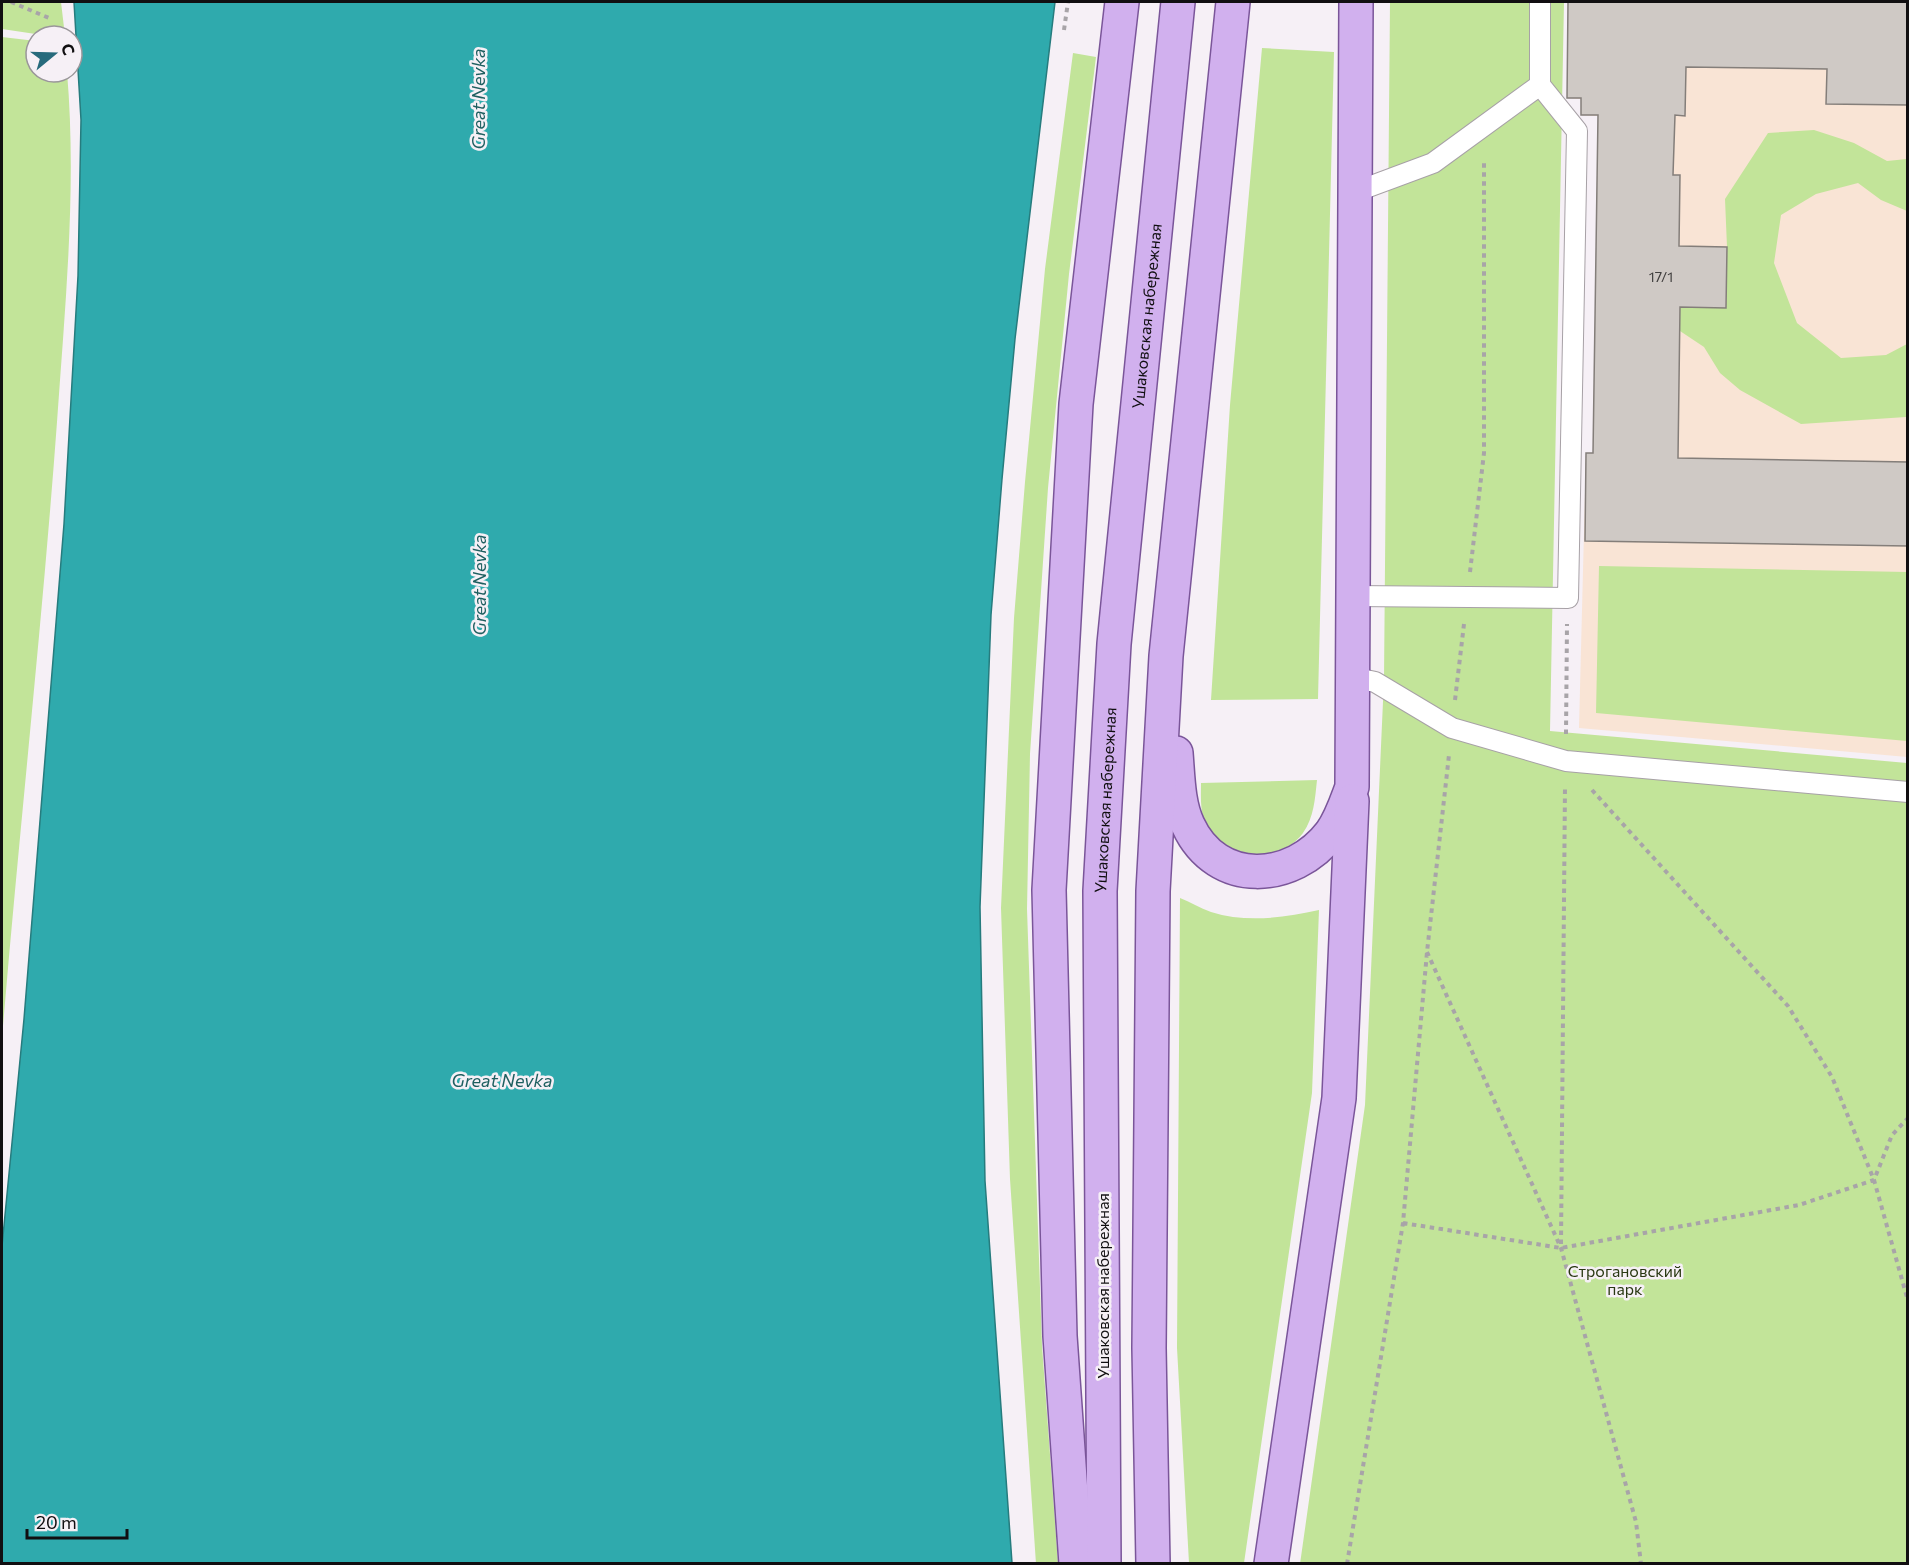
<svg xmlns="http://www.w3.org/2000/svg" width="1909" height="1565" viewBox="0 0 1909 1565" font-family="Commissioner,sans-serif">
<rect width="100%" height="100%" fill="#f6f0f6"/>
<!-- education -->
<path fill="#f9e4d5" d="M1568,2h339v755l-328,-29 7,-275h7l5,-337 -17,-1v-16l-14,-1z"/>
<!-- green -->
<path fill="#c2e499" d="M2,2h59l4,34h-16l-47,-7z
M1390,2h174l-14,729 357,32v800l-607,1 65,-459 19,-426z
M2,37l34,4v31h31c10,116 -2,234 -10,350 -15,205 -38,410 -55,616z
M1262,48l72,4 -16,647 -107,1 19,-295z
M1073,53l23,4 -27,217 -21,214 -18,266 -3,155 15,437 16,217 -22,1 -26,-385 -9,-271 13,-290 11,-136 20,-213z
M1814,130l40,13 33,18 20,-2v52l-26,-11 -23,-17 -42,11 -35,21 -7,48 23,60 44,35 45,-3 21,-11 -1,73 -105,7 -61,-34 -20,-17 -16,-26 -24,-16v-24h46l1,-60 -2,-48 43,-66z
M1599,566l308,6v169l-311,-28z
M1317,780c-2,19 -3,37 -14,53 -25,34 -84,25 -99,-13 -4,-12 -3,-25 -3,-37z
M1180,898c10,4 20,10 31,14 35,11 72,6 108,-2l-7,183 -68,470h-55l-12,-215z"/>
<!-- water -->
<path fill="#2faaad" stroke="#267c7e" stroke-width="1.5" d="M74,2h981l-40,337 -13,140 -11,136 -11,292 5,274 27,382h-1010v-317l22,-227 40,-495 14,-248 3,-156z"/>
<!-- building -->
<path fill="#cfc9c5" stroke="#847e7a" stroke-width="1.5" d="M1568,2h340v103l-82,-1 1,-35 -141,-2 -1,49 -10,-1 -2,60h7l-1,71 48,1 -1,61 -46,-1 -2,151 230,4v84l-323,-5 1,-88h7l5,-338h-17v-17h-14z"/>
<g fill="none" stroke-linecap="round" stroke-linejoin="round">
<!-- service casing -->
<g stroke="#a7a1a6" stroke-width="22">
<path id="service" d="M1355,192l78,-29 107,-78v-83
M1353,596l215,2 9,-467 -37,-46
M1352,677l23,5 77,46 114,33 342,31"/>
</g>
<!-- primary casing -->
<g stroke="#7a5599" stroke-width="36">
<g id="primary">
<path d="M1176,753c2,24 2,51 12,72 29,63 105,58 143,8 10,-14 15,-30 21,-46l4,-785"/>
<path d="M1076,1564l-16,-228 -11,-446 27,-486 46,-402"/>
<path id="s1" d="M1104,1564l-4,-673 14,-247 64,-642"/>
<path d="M1153,1564l-4,-216 4,-457 13,-235 67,-654"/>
<path d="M1271,1564l68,-466 13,-297"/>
</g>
</g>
<!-- path -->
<path stroke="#a8a4a8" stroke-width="4" stroke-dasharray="4.5 4.5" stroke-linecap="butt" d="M11,2l38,16
M1064,30l4,-28
M1470,572l14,-119v-293
M1455,700l9,-76
M1566,734l1,-110
M1592,790l196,216 44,71 42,103 34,121
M1427,952l134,296 75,274 5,42
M1403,1223l158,25 238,-43 75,-25 18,-45 16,-17
M1561,1244l4,-458
M1347,1564l56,-341 24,-271 22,-197"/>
<!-- service -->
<use href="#service" stroke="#fff" stroke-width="20"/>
<!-- primary -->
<use href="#primary" stroke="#d1b0ee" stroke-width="33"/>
</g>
<g text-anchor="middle" stroke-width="5" stroke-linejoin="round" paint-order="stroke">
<!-- number labels -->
<g font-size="14" fill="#403e3e">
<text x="1661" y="282">17/1</text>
</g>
<!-- street labels -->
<g font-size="16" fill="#110f11" stroke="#f6f0f6">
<text dy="6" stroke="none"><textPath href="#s1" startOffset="1250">Ушаковская набережная</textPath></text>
<text dy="6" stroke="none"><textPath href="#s1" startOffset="764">Ушаковская набережная</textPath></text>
<text transform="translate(1103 1286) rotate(-90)" y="6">Ушаковская набережная</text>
</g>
<!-- park labels -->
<g font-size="16" fill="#293812" stroke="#f6f0f6">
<text x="1625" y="1277">Строгановский<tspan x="1625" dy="18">парк</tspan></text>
</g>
<!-- water labels -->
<g font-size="18" font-style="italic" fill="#1e5f60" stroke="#f6f0f6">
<text transform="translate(479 99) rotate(-90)" y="6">Great Nevka</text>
<text transform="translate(480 585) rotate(-90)" y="6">Great Nevka</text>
<text x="502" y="1087">Great Nevka</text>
</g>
</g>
<!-- border -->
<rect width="1909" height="1565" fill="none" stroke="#110f11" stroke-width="6"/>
<!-- north arrow -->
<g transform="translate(54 54) rotate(71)"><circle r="28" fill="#f6f0f6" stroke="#9a969a" stroke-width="1.5"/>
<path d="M0-4.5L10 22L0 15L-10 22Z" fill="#276a7c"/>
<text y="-9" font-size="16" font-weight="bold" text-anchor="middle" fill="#110f11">С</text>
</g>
<!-- scale -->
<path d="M27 1529v9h100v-9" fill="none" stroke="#110f11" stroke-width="3"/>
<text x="36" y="1529" font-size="18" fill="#110f11" stroke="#f6f0f6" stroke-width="4.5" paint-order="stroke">20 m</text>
</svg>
